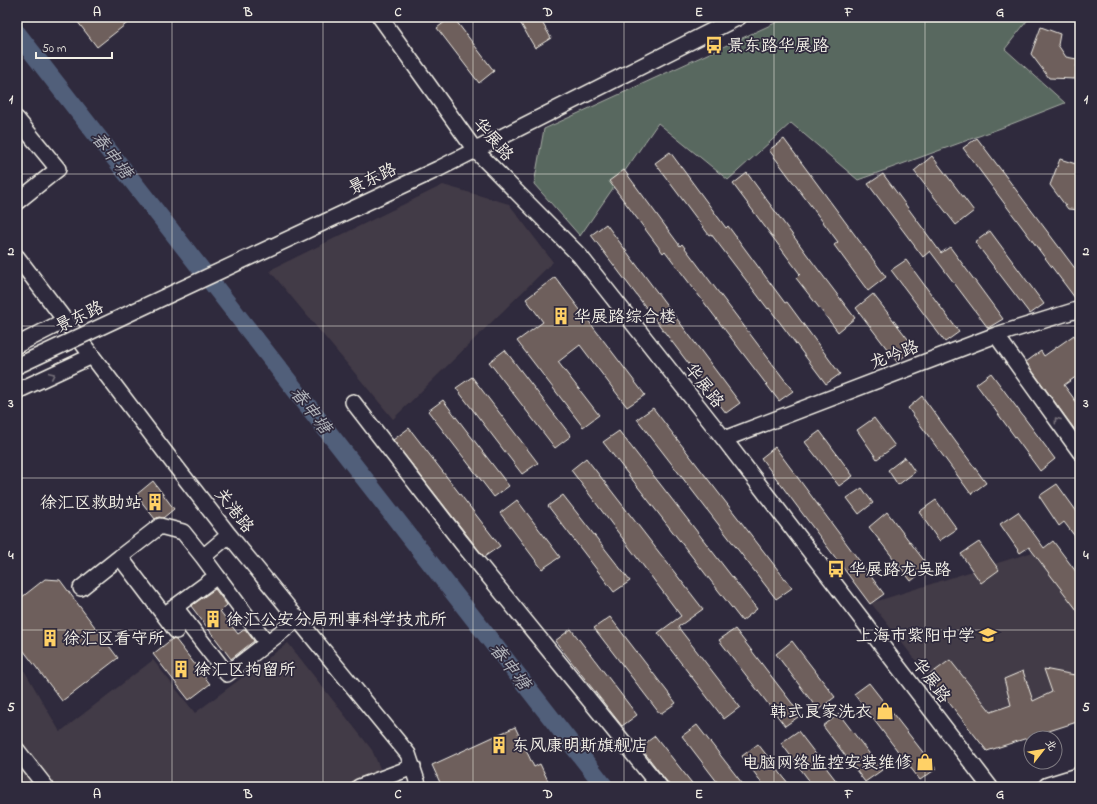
<svg xmlns="http://www.w3.org/2000/svg" width="1097" height="804" viewBox="0 0 1097 804" font-family="'Indie Flower','LXGW WenKai TC',sans-serif">
<rect width="100%" height="100%" fill="#2f2a3d"/>
<filter id="ink" filterUnits="userSpaceOnUse"><feTurbulence type="fractalNoise" baseFrequency=".025" numOctaves="2"/><feDisplacementMap in="SourceGraphic" scale="8" xChannelSelector="R" yChannelSelector="G"/><feConvolveMatrix kernelMatrix="1 2 1 2 8 2 1 2 1" color-interpolation-filters="sRGB"/></filter>
<g filter="url(#ink)">
<!-- built -->
<path fill="#423a46" d="M443,185l66,19 44,58 -160,157 -123,-148 4,-3z
M1036,551l44,57v104l-100,31 -109,-140z
M288,643l84,107 16,37h-371v-129l43,74 93,-72 42,53z"/>
<!-- green -->
<path fill="#58685f" stroke="#a6aca4" d="M788,17h242l-25,32 60,54 -64,25 -143,52 -67,-57 -63,57 -70,-57 -78,113 -46,-52 10,-55z"/>
<g fill="none" stroke-linecap="round" stroke-linejoin="round">
<!-- river -->
<path stroke="#515e7a" stroke-width="18" d="M17,33l588,754"/>
</g>
<!-- building -->
<path fill="#6e5e5b" stroke="#f4f1e8" d="M74,17h61l-38,30z
M451,17h2l41,54 -15,12 -42,-55z
M517,17h22l12,21 -16,10z
M1041,27l19,7 -2,11 8,12 11,2 -2,20 -26,-1 -18,-24z
M977,138l103,137v19l-5,4 -112,-150z
M784,139l102,138 -18,14 -34,-46 4,-3 -69,-92z
M670,152l56,76 2,-2 57,77 2,-1 53,72 -14,10 -57,-76 -1,1 -57,-75 -2,1 -54,-72z
M932,156l42,55 -18,14 -42,-54z
M1060,159l19,6 -2,11 3,5v29l-12,-1 -18,-24z
M624,170l56,76 2,-2 111,147 -14,10 -114,-150 -2,2 -54,-72z
M747,173l64,87 44,58 -17,14 -42,-54 4,-4 -67,-90z
M883,174l58,79 9,-6 53,72 -15,9 -58,-77 -7,6 -55,-73z
M606,224l134,179 -14,10 -135,-178z
M990,231l54,73 -14,10 -55,-72z
M906,260l53,72 -14,10 -54,-72z
M555,277l90,118 -18,12 -47,-62 -22,17 41,53 -16,12 -66,-86 26,-19 -17,-23z
M873,294l42,54 -18,14 -41,-54z
M1074,335l6,9v30l-16,11 16,22v30l-54,-75 15,-11 3,5z
M505,350l66,86 -16,12 -66,-86z
M991,373l64,86 -15,12 -64,-87z
M472,377l66,86 -16,11 -66,-86z
M922,396l64,87 -15,11 -63,-86z
M443,400l66,86 -15,11 -66,-86z
M653,408l139,180 -16,11 -139,-180z
M874,418l21,28 -18,13 -20,-29z
M409,428l91,118 -16,11 -91,-117z
M619,431l138,178 -15,12 -139,-179z
M820,431l33,45 -14,10 -34,-44z
M775,447l109,147 -14,10 -109,-146z
M905,457l10,15 -17,13 -10,-15z
M586,458l117,151 -25,18 62,80 -16,12 -66,-86 23,-17 -110,-146z
M153,481l21,28 -11,9 -4,-1 -4,2 -19,-24z
M1057,484l23,32v27l-16,-21 -5,4 -20,-30z
M862,488l11,15 -14,11 -12,-16z
M563,495l67,86 -16,11 -66,-86z
M517,500l43,57 -18,12 -42,-56z
M936,500l21,29 -18,12 -20,-29z
M887,512l42,55 -18,14 -42,-54z
M1018,512l26,36 9,-7 27,36v37l-51,-67 -9,6 -20,-29z
M979,542l20,28 -18,13 -20,-29z
M45,579l15,1 58,78 -56,43 -45,-59v-41z
M215,589l12,16 -7,6 18,23 7,-5 9,12 -23,18 -40,-53z
M610,617l66,86 -16,11 -66,-86z
M571,629l66,86 -15,11 -67,-85z
M735,629l66,86 -16,11 -66,-86z
M172,639l4,1 34,44 -21,16 -36,-46z
M792,641l43,56 -17,13 -42,-56z
M950,660l41,52 20,-7 -7,-26 19,-8 10,30 19,-9 -8,-23 36,7v45l-93,30 -59,-75z
M869,683l67,86 -16,11 -66,-86z
M839,714l43,56 -17,12 -42,-56z
M697,725l48,62h-24l-39,-51z
M515,727l19,40 6,-3 11,23h-109l-10,-22z
M798,731l43,56h-27l-33,-44z
M655,736l40,51h-24l-31,-40z
M758,744l33,43h-26l-23,-31z"/>
<g fill="none" stroke-linecap="round" stroke-linejoin="round">
<!-- minor casing -->
<g stroke="#f4f1e8" stroke-width="18">
<path id="minor" d="M380,17l95,133 105,106 144,183 266,348
M17,119l41,50 -41,33
M438,169l301,-152
M17,257l157,207 55,71 179,219 11,33
M996,335l84,117
M17,345l49,-25
M17,391l75,-35
M353,402l108,140 199,245
M724,439l272,-104 84,-26
M203,557l14,19 -53,39 -44,-58 40,-31 23,6 20,25 26,-22
M217,576l50,67 31,-24
M81,588l39,-31
M175,607l52,67 40,-31
M164,615l12,16
M17,750l29,37
M359,787l54,-20"/>
</g>
<!-- major casing -->
<g stroke="#f4f1e8" stroke-width="22">
<path id="major" d="M1048,787l32,-10"/>
</g>
<!-- minor -->
<use href="#minor" stroke="#2f2a3d" stroke-width="15"/>
<!-- major -->
<use href="#major" stroke="#2f2a3d" stroke-width="19"/>
<!-- minor-bridge casing -->
<g stroke="#f4f1e8" stroke-width="18" stroke-linecap="butt">
<path id="minor-bridge" d="M17,366l421,-197"/>
</g>
<!-- minor-bridge -->
<use href="#minor-bridge" stroke="#2f2a3d" stroke-width="15"/>
</g>
<!-- one-way arrows -->
<defs><path id="oneway-chevron" d="M-2-3.5L2.5 0L-2 3.5" fill="none" stroke-width="1.6" stroke-linecap="round" stroke-linejoin="round"/></defs>
<g stroke="#747079">
<use href="#oneway-chevron" transform="translate(52 375) rotate(-25)"/>
<use href="#oneway-chevron" transform="translate(1057 420) rotate(-126)"/>
</g>
</g>
<!-- grid -->
<path fill="none" stroke="#f4f1e8" stroke-width="1" stroke-opacity="0.55" d="M172,17v770M323,17v770M473,17v770M624,17v770M774,17v770M925,17v770M17,174h1063M17,326h1063M17,478h1063M17,630h1063"/>
<!-- icons -->
<defs>
<g id="bus-bare" transform="scale(1.38)"><path d="M-5-6H5V4H4V6H2V4H-2V6H-4V4H-5ZM-3.5-4V0h7V-4ZM-3.5 1.2v1.5H-2V1.2ZM2 1.2v1.5H3.5V1.2Z" fill="#ffd166" stroke="#2f2a3d" stroke-width="2.5" paint-order="stroke"/></g>
<g id="building-bare" transform="scale(1.38)"><path d="M-4-6H4V6H1V3H-1V6H-4ZM-2.5-4.3h1.7v1.8h-1.7ZM.8-4.3h1.7v1.8H.8ZM-2.5-1h1.7V.8h-1.7ZM.8-1h1.7V.8H.8Z" fill="#ffd166" stroke="#2f2a3d" stroke-width="2.5" paint-order="stroke"/></g>
<g id="school-bare" transform="scale(1.38)"><path d="M0-5L7-2L0 1L-7-2ZM-4 1L0 2.5L4 1V4Q0 6-4 4Z" fill="#ffd166" stroke="#2f2a3d" stroke-width="2.5" paint-order="stroke"/></g>
<g id="shop-bare" transform="scale(1.38)"><path d="M-5-2.5h2.3a2.7 3.5 0 0 1 5.4 0H5L5.5 6h-11ZM-1.5-2.5h3a1.5 2.3 0 0 0-3 0Z" fill="#ffd166" stroke="#2f2a3d" stroke-width="2.5" paint-order="stroke"/></g>
</defs>
<g fill-rule="evenodd">
<use href="#bus-bare" x="714" y="45"/>
<use href="#building-bare" x="561" y="316"/>
<use href="#building-bare" x="155" y="502"/>
<use href="#bus-bare" x="836" y="569"/>
<use href="#building-bare" x="213" y="619"/>
<use href="#school-bare" x="988" y="635"/>
<use href="#building-bare" x="50" y="638"/>
<use href="#building-bare" x="181" y="669"/>
<use href="#shop-bare" x="885" y="711"/>
<use href="#building-bare" x="499" y="745"/>
<use href="#shop-bare" x="925" y="762"/>
</g>
<g text-anchor="middle" stroke-width="3.5" stroke-linejoin="round" paint-order="stroke">
<!-- poi labels -->
<g font-size="17" fill="#f4f1e8" stroke="#2f2a3d" text-anchor="start">
<text x="727" y="51">景东路华展路</text>
<text x="574" y="322">华展路综合楼</text>
<text x="142" y="508" text-anchor="end">徐汇区救助站</text>
<text x="849" y="575">华展路龙吴路</text>
<text x="226" y="625">徐汇公安分局刑事科学技术所</text>
<text x="975" y="641" text-anchor="end">上海市紫阳中学</text>
<text x="63" y="644">徐汇区看守所</text>
<text x="194" y="675">徐汇区拘留所</text>
<text x="872" y="717" text-anchor="end">韩式良家洗衣</text>
<text x="512" y="751">东风康明斯旗舰店</text>
<text x="912" y="768" text-anchor="end">电脑网络监控安装维修</text>
</g>
<!-- street labels -->
<g font-size="17" fill="#f4f1e8" stroke="#2f2a3d">
<text transform="translate(494 139) rotate(49)" y="6">华展路</text>
<text transform="translate(372 178) rotate(-25)" y="6">景东路</text>
<text transform="translate(79 316) rotate(-25)" y="6">景东路</text>
<text transform="translate(894 354) rotate(-21)" y="6">龙吟路</text>
<text transform="translate(705 385) rotate(52)" y="6">华展路</text>
<text transform="translate(235 510) rotate(52)" y="6">关港路</text>
<text transform="translate(932 680) rotate(53)" y="6">华展路</text>
</g>
<!-- water labels -->
<g font-size="18" font-style="italic" fill="#b3b6bc" stroke="#2f2a3d">
<text transform="translate(112 155) rotate(52)" y="6">春申塘</text>
<text transform="translate(311 410) rotate(52)" y="6">春申塘</text>
<text transform="translate(510 666) rotate(52)" y="6">春申塘</text>
</g>
</g>
<!-- margin -->
<rect width="1097" height="804" fill="none" stroke="#2f2a3d" stroke-width="44"/>
<!-- north arrow -->
<g transform="translate(1043 750) rotate(59)"><circle r="19" fill="#2f2a3d" stroke="#7e7a81"/>
<path d="M0-3L7 15L0 10L-7 15Z" fill="#ffd166"/>
<text y="-6" font-size="11" font-weight="bold" text-anchor="middle" fill="#f4f1e8">北</text>
</g>
<!-- scale -->
<path d="M36 52v6h76v-6" fill="none" stroke="#f4f1e8" stroke-width="2"/>
<text x="42" y="52" font-size="12" fill="#f4f1e8" stroke="#2f2a3d" stroke-width="3" paint-order="stroke">50 m</text>
<rect x="22" y="22" width="1053" height="760" fill="none" stroke="#f4f1e8" stroke-width="1.5"/>
<g font-size="13" text-anchor="middle" font-weight="bold" fill="#f4f1e8">
<text x="97" y="16">A</text>
<text x="248" y="16">B</text>
<text x="398" y="16">C</text>
<text x="548" y="16">D</text>
<text x="699" y="16">E</text>
<text x="849" y="16">F</text>
<text x="1000" y="16">G</text>
<text x="11" y="103">1</text>
<text x="1086" y="103">1</text>
<text x="11" y="255">2</text>
<text x="1086" y="255">2</text>
<text x="11" y="407">3</text>
<text x="1086" y="407">3</text>
<text x="11" y="559">4</text>
<text x="1086" y="559">4</text>
<text x="11" y="711">5</text>
<text x="1086" y="711">5</text>
<text x="97" y="798">A</text>
<text x="248" y="798">B</text>
<text x="398" y="798">C</text>
<text x="548" y="798">D</text>
<text x="699" y="798">E</text>
<text x="849" y="798">F</text>
<text x="1000" y="798">G</text>
</g>
</svg>
